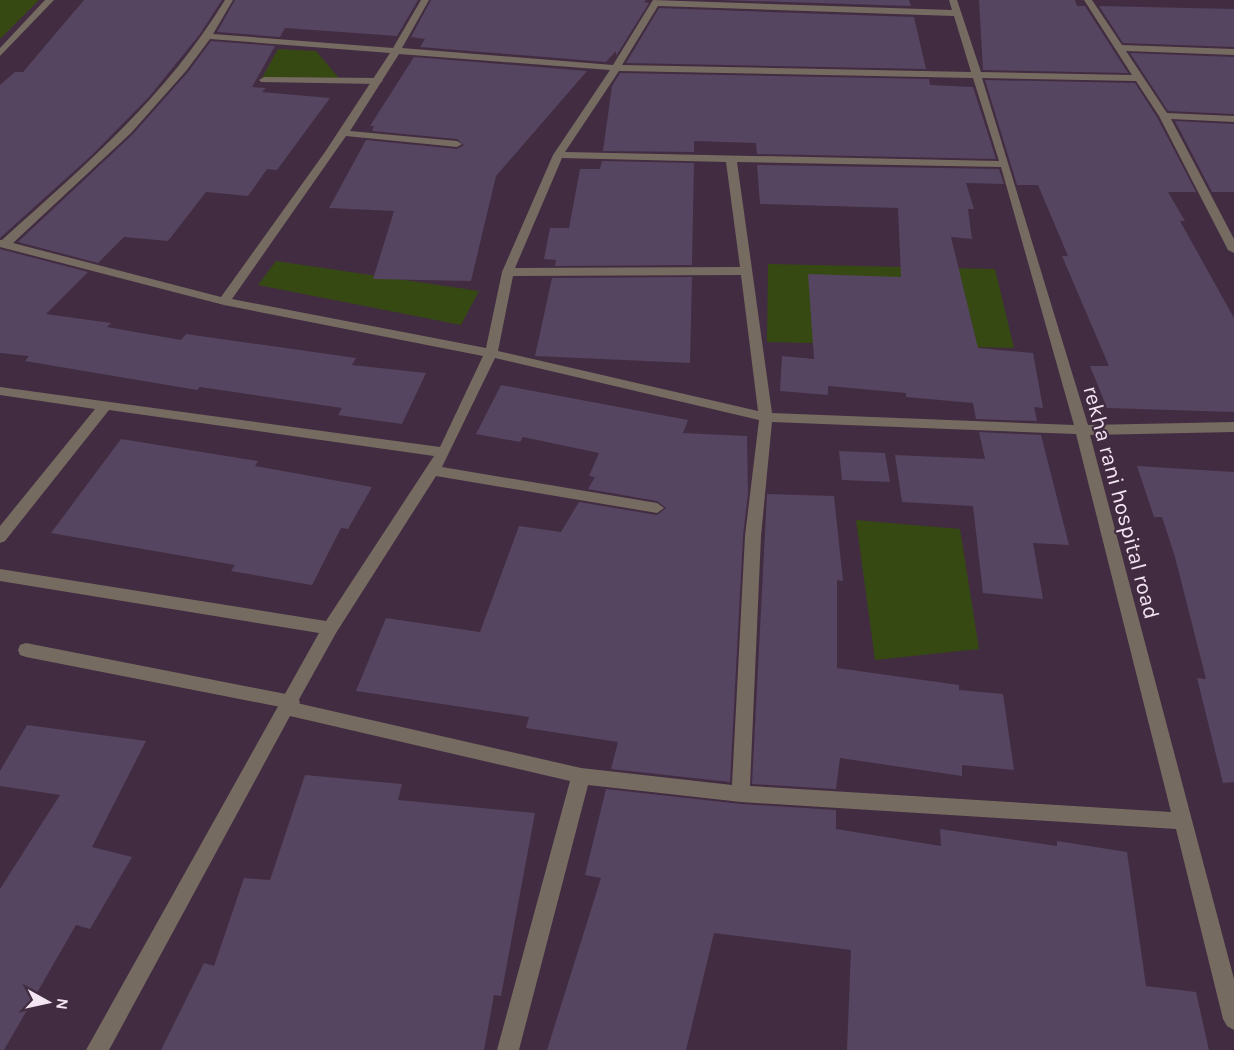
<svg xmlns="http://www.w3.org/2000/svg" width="1234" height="1050" viewBox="0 0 1234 1050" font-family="Karla,sans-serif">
<rect width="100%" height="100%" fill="#422c41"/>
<!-- green -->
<path fill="#364913" d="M0,0h39l-39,39z
M278,49l38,2 23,27h-77z
M276,261l203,30 -18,34 -203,-40z
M768,264l227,5 19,79 -247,-6z
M856,520l104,9 19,120 -104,11z"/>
<!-- building -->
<path fill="#554560" d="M84,0h138l-22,34 -51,63 -57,58 -92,83v-153l15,-13h8z
M235,0h183l-21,36 -112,-8 -5,9 -63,-5z
M431,0h215l-2,2 5,1 -33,53v-5l-10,11 -186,-15 5,-8 -14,-2z
M720,0h189l2,6z
M979,0h96l2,6h8l43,67 -145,-3z
M1099,6l135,3v38l-111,-4z
M659,8l255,9 12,52 -300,-6z
M211,41l64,5 -23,41 14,1 -4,4 68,6 -53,72 -10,-1 -19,27 -42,-4 -38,49 -44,-4 -26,26 -80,-21 115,-108 55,-62z
M1130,53l104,4v57l-66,-3z
M414,57l173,14 -91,105 -25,105 -98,-2 21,-68 -65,-3 37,-68 91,9 7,-4 -7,-6 -85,-8 2,-5h-4z
M620,73l309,6 1,6 43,2 23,72 -239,-5 -1,-11 -62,-2v11l-91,-1 9,-65z
M985,80l150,3 22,34 39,75h-28l17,29h-5l54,97v94l-127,-4 -17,-42h19l-47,-110h6l-30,-71h-21z
M1175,121l59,3v68h-22z
M602,161l92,2 -2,102 -137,1 1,-6 -12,-1 6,-31h19l11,-59h20z
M757,165l242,4 5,15 -38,-1 8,26h-6l4,30 -21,-2 27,111 55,5 10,55 -9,-1 3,14 -61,-2 -3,-16 -67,-6v-4l-78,-7v9l-48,-4 2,-35 32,3 -6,-85 93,3 -3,-69 -138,-4z
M0,249l88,23 -42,42 65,9 -4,4 74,13 5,-6 170,24 -4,7 74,8 -24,51 -64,-9 4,-7 -142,-21 -3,3 -172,-29 4,-5 -29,-3z
M692,277l-2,86 -155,-7 17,-78z
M501,385l187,35 -5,13 64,3 1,57 -5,43 -13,246 -119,-13 7,-27 -92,-14 3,-11 -173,-26 30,-73 94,14 39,-106 42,6 18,-30 78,13 9,-7 -9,-7 -69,-12 7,-12 -6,-1 10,-23 -76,-16 -3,5 -44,-8z
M979,432l62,3 28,110 -36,-2 10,56 -60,-6 -10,-87 -71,-4 -7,-47 90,4z
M121,439l137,22 -3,5 117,21 -24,42 -7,-1 -29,57 -81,-14 4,-6 -184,-32z
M839,451l46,2 5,29 -48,-2z
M1137,466l97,6v310l-11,1 -26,-105 9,1 -31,-122 -13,-40h-8z
M767,494l67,2 9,85 -6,-1v88l122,17v5l44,4 11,76 -52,-5v11l-122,-18 -4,31 -84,-5z
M27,725l119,16 -54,106 40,10 -42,72 -14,-4 -72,125h-4v-161l60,-94 -60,-9v-15z
M305,775l97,9 -4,16 137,13 -34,183 -7,-1 -10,55h-323l43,-87 10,3 30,-88 26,2z
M606,789l135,15 95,6v19l105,17 -1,-17 117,17v-5l70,11 19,134 50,6 13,58h-362l4,-100 -137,-17 -28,117h-139l54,-172 -16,-3z"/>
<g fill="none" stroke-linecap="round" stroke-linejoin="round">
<!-- service -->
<path fill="#766b61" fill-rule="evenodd" d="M264,77l114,1 5,3 -5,3 -117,-2 -2,-2z
M26,643l265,52 6,2 3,5 -3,5 -6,2 -265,-52 -6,-2 -2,-5 2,-5z"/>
<!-- minor -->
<path fill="#766b61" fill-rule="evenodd" d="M45,0h9l-54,56v-8z
M225,0h8l-20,34 180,14 28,-48h8l-27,48 211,17 40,-65 299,10 -3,-10h8l24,72 151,3 -48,-75h8l30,45 112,4v6l-108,-4 41,62 67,3v6l-63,-3 63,120v14l-6,-3 -69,-134 -23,-35 -154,-3 106,347 146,-3v10l-144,3 144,544v51l-7,-4 -4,-7 -47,-190 -435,-27 -153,-17 -69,265h-22l73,-269 -280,-65 -181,334h-23l233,-417 -319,-52v-12l326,52 108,-165 -325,-46 -104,131 -5,2v-17l95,-117 -95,-14v-8l440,60 43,-91 -259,-51 -224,-58v-7h2c84,-76 163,-142 223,-240zM658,6l296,10 17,56 -349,-7zM210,39l180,14 -65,99 -104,145 -208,-54 118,-110 55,-62zM399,54l211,16 -57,85 -51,117 -16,76 -254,-49 114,-163 111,11 5,-3 -5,-3 -107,-10zM619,71l354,7 26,83 -434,-9zM562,158l164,4 14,105 -225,1zM737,162l264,5 73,258 -302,-12zM741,275l17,136 -260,-60 15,-75zM495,358l264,62 -14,116 -13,249 -151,-17 -284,-65 39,-70 100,-157 221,37 7,-5 -7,-5 -215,-36zM772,422l304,12 95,378 -421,-26 11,-250z"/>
</g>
<g text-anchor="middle" stroke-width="4.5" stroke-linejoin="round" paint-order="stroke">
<!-- street labels -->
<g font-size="22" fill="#f4e5f2" stroke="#422c41">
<text transform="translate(1122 502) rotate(75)" y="8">rekha rani hospital road</text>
</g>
</g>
<!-- north arrow -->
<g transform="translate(48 1002) rotate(98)" stroke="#422c41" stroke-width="4.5" paint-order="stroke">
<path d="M0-4.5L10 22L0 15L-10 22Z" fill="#f4e5f2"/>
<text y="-9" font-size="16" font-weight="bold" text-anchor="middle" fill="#f4e5f2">N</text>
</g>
</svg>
